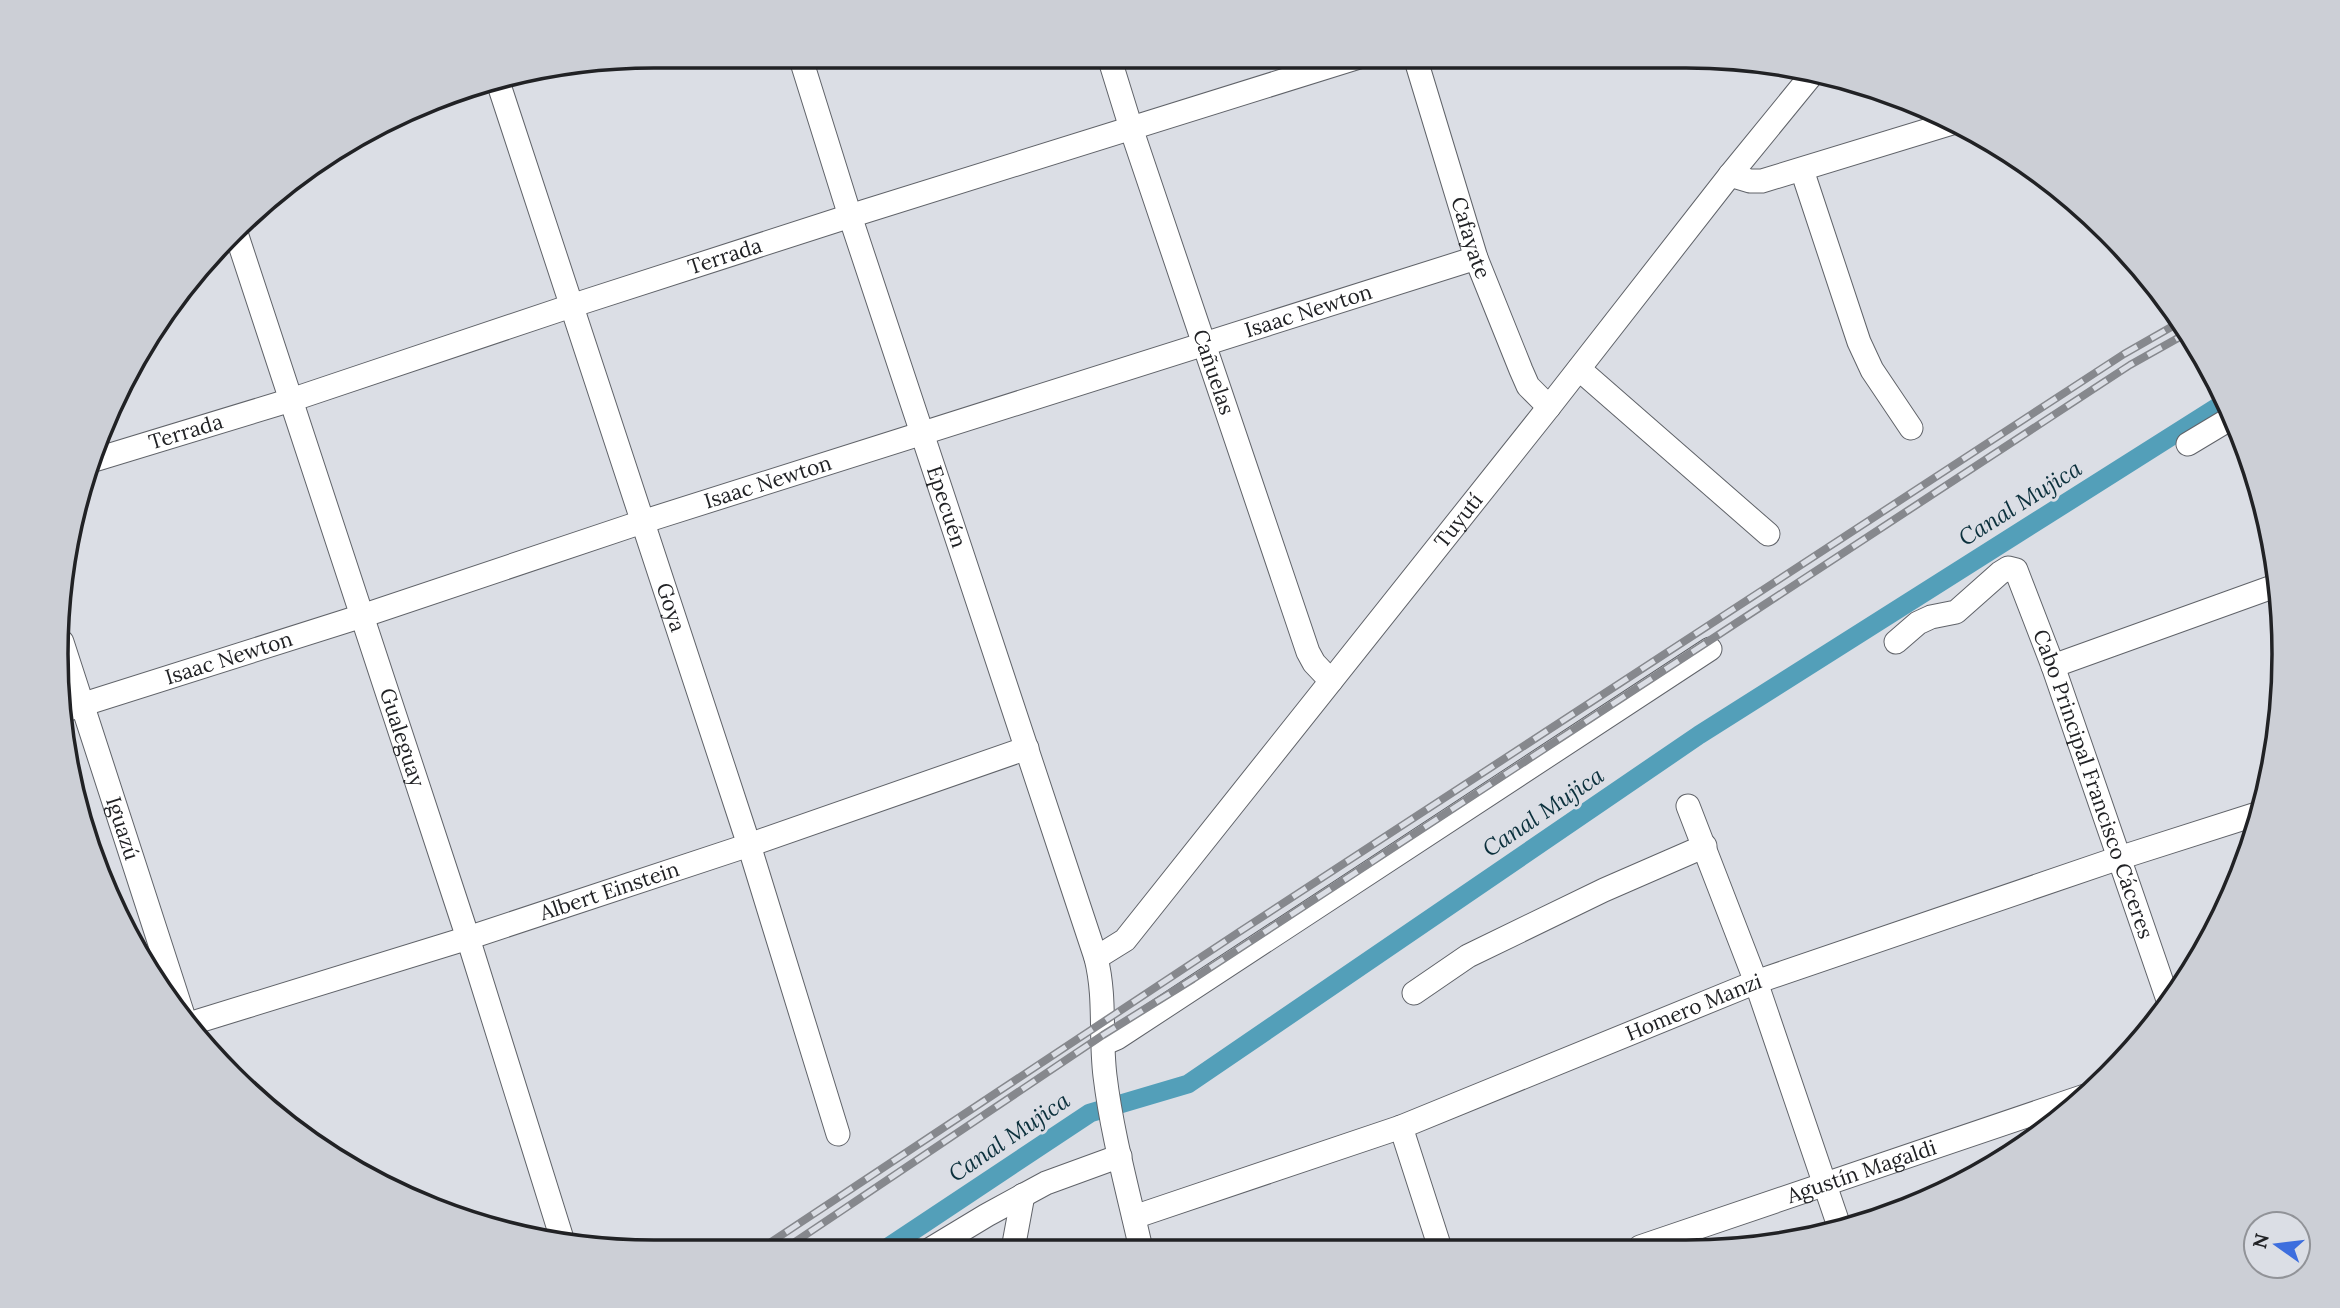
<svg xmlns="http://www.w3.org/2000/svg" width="2340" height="1308" viewBox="0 0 2340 1308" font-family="Lora,serif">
<rect width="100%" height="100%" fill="#dbdee5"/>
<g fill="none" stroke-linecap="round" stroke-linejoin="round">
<!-- canal -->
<path stroke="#539fb9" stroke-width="19" d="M884,1250l206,-137 98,-29 511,-349 528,-334"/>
<!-- minor casing -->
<g stroke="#606369" stroke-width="25">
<g id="minor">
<path id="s1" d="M800,56l50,160 246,742c10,40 4,77 9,118 7,58 23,115 36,173"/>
<path id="s2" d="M1109,57l22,71 177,524 6,11 17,18"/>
<path id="s3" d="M1415,57l61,201 45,112 7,16 21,21"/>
<path id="s4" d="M498,82l251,763 89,289"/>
<path d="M1802,170l57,172 13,28 39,58"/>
<path d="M1730,175l20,6h12l190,-58"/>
<path id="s5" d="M237,236l231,702 95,304"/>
<path d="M1579,369l189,165"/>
<path d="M2188,444l45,-27"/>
<path id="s6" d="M94,460l197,-60 280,-94 279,-90 509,-159"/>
<path id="s7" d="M62,642l121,373"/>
<path id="s8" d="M1896,642l22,-19 13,-6 25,-5 44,-39 8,-5 8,2 37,96 115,334"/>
<path d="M2053,666l225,-81"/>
<path id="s9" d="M62,711l300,-95 280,-94 834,-264"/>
<path d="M1688,806l68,176 84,247"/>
<path id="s10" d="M1096,958l29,-18 424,-533 181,-232 84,-103"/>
<path d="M1414,993l54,-37 136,-66 101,-44"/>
<path id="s11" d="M189,1024l279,-86 281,-93 278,-97"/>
<path d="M1103,1044l14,-6 593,-389"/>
<path d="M1401,1127l39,121"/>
<path id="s12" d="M1134,1217l267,-90 355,-145 363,-124 141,-45"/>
<path id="s13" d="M1640,1247l445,-151"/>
<path d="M1013,1249l10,-54"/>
<path d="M929,1250l58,-35 59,-32 74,-27"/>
</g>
</g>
<!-- minor -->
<use href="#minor" stroke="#fff" stroke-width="23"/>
<!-- rail casing -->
<g stroke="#86888d" stroke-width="8">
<path id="rail" d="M759,1250l480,-318 885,-578 56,-32
M783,1250l320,-215 90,-56 937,-614 57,-32"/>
</g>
<!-- rail -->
<use href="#rail" stroke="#dbdee5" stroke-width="5" stroke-dasharray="16" stroke-linecap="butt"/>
</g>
<g text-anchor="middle" stroke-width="6" stroke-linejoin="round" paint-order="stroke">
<!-- street labels -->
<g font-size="21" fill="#212225" stroke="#dbdee5">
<text dy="7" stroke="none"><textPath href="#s3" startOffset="189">Cafayate</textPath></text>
<text dy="7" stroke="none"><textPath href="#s6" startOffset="663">Terrada</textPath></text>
<text dy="7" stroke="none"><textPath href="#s9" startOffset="1309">Isaac Newton</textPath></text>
<text dy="7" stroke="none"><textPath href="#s2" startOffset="332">Cañuelas</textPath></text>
<text dy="7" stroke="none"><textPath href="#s6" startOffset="96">Terrada</textPath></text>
<text dy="7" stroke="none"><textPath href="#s9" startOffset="742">Isaac Newton</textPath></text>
<text dy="7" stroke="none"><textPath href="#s1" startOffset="474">Epecuén</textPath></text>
<text dy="7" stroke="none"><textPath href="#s10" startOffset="570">Tuyutí</textPath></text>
<text dy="7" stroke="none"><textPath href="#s4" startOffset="553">Goya</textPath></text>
<text dy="7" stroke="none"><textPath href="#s9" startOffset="175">Isaac Newton</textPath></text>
<text dy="7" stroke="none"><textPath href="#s5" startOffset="528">Gualeguay</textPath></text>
<text dy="7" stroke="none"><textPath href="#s8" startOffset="373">Cabo Principal Francisco Cáceres</textPath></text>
<text dy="7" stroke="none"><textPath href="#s7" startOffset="196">Iguazú</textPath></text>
<text dy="7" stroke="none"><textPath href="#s11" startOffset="441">Albert Einstein</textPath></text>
<text dy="7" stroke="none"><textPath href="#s12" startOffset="598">Homero Manzi</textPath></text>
<text dy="7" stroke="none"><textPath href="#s13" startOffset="234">Agustín Magaldi</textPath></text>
</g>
<!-- water labels -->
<g font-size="23" font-style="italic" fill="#0b303c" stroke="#dbdee5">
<text transform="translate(2020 503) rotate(-32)" y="8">Canal Mujica</text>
<text transform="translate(1543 812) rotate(-34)" y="8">Canal Mujica</text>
<text transform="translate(1009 1137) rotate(-34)" y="8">Canal Mujica</text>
</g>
</g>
<!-- crop -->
<path d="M0 0H2340V1308H0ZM654 68H1686A586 586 0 0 1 2272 654V654A586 586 0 0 1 1686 1240H654A586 586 0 0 1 68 654V654A586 586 0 0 1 654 68Z" fill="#cccfd6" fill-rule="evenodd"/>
<path fill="none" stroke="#212225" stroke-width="3.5" d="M654 68H1686A586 586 0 0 1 2272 654V654A586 586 0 0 1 1686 1240H654A586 586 0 0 1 68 654V654A586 586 0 0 1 654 68Z"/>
<!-- north arrow -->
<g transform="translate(2277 1245) rotate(284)"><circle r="33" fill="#dbdee5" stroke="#919398" stroke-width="2"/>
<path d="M0-5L12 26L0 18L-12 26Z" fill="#3d6ede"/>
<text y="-10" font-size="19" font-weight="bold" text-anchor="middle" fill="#212225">N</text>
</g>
</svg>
